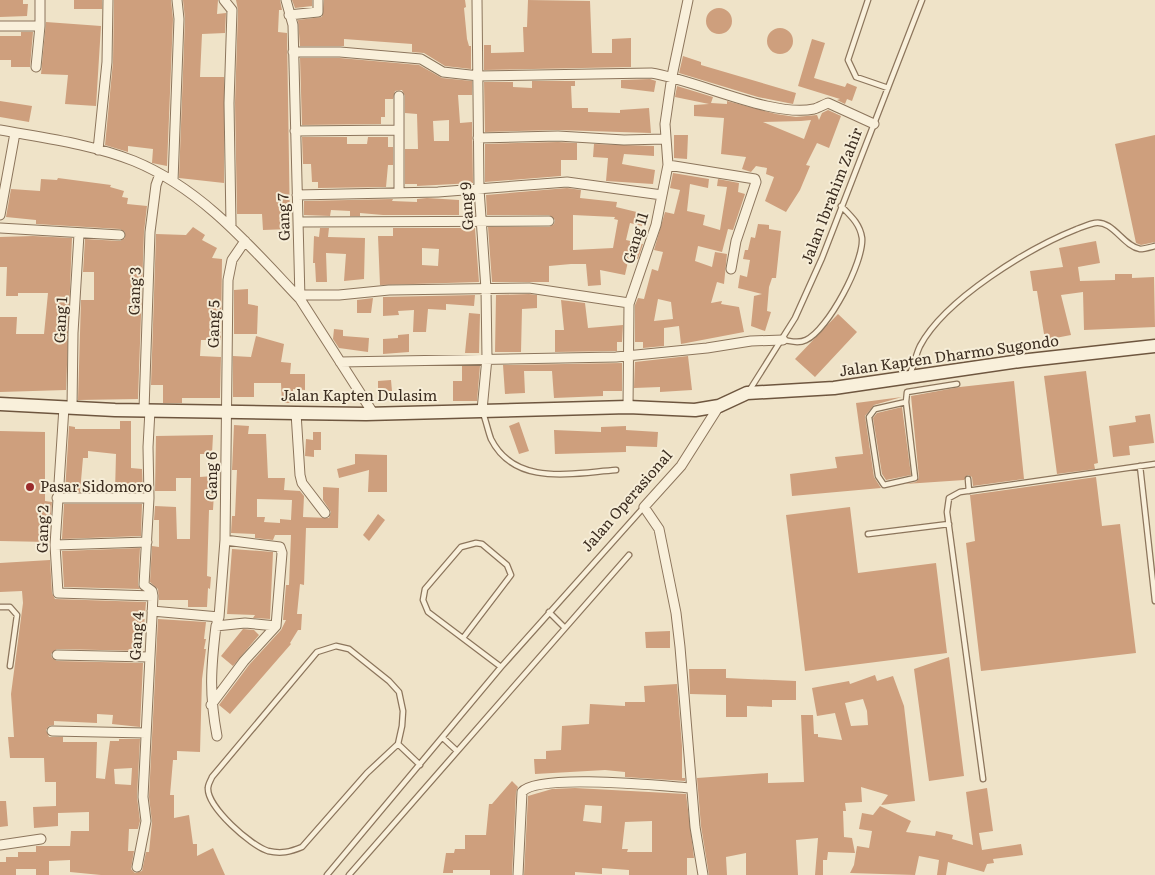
<svg xmlns="http://www.w3.org/2000/svg" width="1155" height="875" viewBox="0 0 1155 875" font-family="Literata,serif">
<rect width="100%" height="100%" fill="#efe3c8"/>
<!-- building -->
<path fill="#ce9f7d" fill-rule="evenodd" d="M0,0h23v4h5l-1,12 -27,1z
M74,0h28v9h-28z
M114,0h57l2,19 -6,147 -15,-3 1,-14 -25,-3v6l-23,-7 8,-83z
M183,0h35l-1,14 9,-1 -1,20 -23,1 -2,43h24v106l-45,-5 6,-159z
M236,0h44l2,10h-3l-1,22 9,1 3,196 -27,1 -1,-16h-25l-2,-111 3,-93z
M292,0h20v6l-17,2z
M324,0h141l1,7 -2,1 3,31 2,7h2v23l-26,-3 -21,-13 -12,-1v-8l-68,-5v7h-44l-2,-26 24,-3z
M528,0l62,1 2,52h20v-14l19,-1v29l-147,3v-25h7v8l33,-1 -1,-25h4z
M706 21a13 13 0 1 1 26 0a13 13 0 1 1-26 0Z
M46,22l55,4 -5,80 -31,-2 3,-29 -27,-1z
M767 41a13 13 0 1 1 26 0a13 13 0 1 1-26 0Z
M21,32h12l-3,35h-19v-7h-11v-24h21z
M812,39l13,4 -11,35 31,9 2,-4 10,4 -5,14 -5,-2 -2,5 -8,-4 3,-1 -42,-13z
M683,56l18,6v3l95,28 -3,11 -35,-7 -79,-24z
M300,58h40l79,7 23,13 30,3v14h-14l2,28 12,-1 1,61 -56,3v-2h-12v-35h13l-1,-35 -12,-1v-17l-3,-6 -7,1 -2,8h-8v18h-4v7l-79,1zM449,120v21h-15l-1,-20z
M650,79l6,2 -2,11 -33,-4v-8z
M532,81h43v5h-4l1,22h16v4l32,1v-3l29,-2 2,25 -93,-3 -73,2 -1,-50h29v5l19,1z
M677,86l36,11 -2,6 16,1v-3l49,13 20,3 21,-2 2,5 3,-7 6,-3 13,6 -12,32 -12,-5 -11,22 4,1 -10,24 -14,22 -21,-11 9,-24 -8,-3 1,-6 -11,-2 -5,6 -9,-3 4,-12 -25,-3 3,-36 -30,-2v-11l15,-1 -34,-7zM811,120l-7,19 -41,-17 38,-1z
M0,101l32,5 -3,16 -29,-5z
M674,135h14l-1,24 -13,-1z
M1155,135v107l-14,3 -5,-2 -21,-99z
M302,137h45v7h20l1,-7h20v10h5v18h-5l-2,22 -68,1v-6h-6l-1,-18h-8z
M558,142l19,1v17h-16v16l-76,6v-38z
M594,144l60,2v10l-30,-2 -2,10 33,6 -2,14 -47,-3 2,-23 -15,-1z
M673,173l36,6 -1,9 -18,-4 -3,27 18,4 -2,10 17,5 7,-43 -10,-1 1,-7 21,4 -1,9 7,2 -12,36 -5,-1 -6,23 -24,-6 -3,15 17,6 3,-15 12,2 -3,30 -7,-2 -6,21 11,-2 -1,3 18,3 5,25 -63,12 -2,-18 -15,2v18l-21,2v-6h-8v-37l3,-7 6,1 8,-30 6,2 5,-19 -9,-2 11,-38 9,2 6,-24 -10,-2zM658,299l13,3 2,17 -19,2z
M58,178l53,7 -1,2 14,4 -2,6 6,1 -1,6 20,2 -3,26 -6,167 -60,1 3,-100h13v-28h-11l2,-33 35,2 5,-3v-6l-5,-3 -84,-5v-4l-30,-3 5,-28 29,2 1,-12 16,1z
M567,188l14,2 -1,8 37,4 -1,5 29,7 -3,12 -12,-3 -4,17 17,4 -5,15 -9,-2 -4,18 -25,-5 1,15 -13,1 -2,-22h-15l-22,2v16h-57l-4,-55h61l5,-3 1,-4 -6,-5h-62l-1,-20zM573,215l42,2 -1,2 4,1 -5,28 -40,2z
M427,198l32,2v15h-76l-23,-2v3h-10v-5l-19,-1 -1,6 -26,-1v-14l89,-2 -1,2 25,1v-3z
M758,224l11,1v4l12,2 -5,47h-4l-3,9 -2,24 4,1 -6,19 -14,-5 3,-30 8,-2 -24,-6 2,-13 7,2 3,-17 -7,-1 2,-9h3l3,-13 4,1z
M193,227l12,8 -3,5 15,8 -5,10 10,1 -1,81h-20l-1,16 21,1 -1,39v2h-38v5h-19v-18h-12l5,-151 30,1z
M320,228h9l-1,9 37,1 -1,41 -20,2 2,-27 -20,-1 1,29h-11l-1,-19h-2l1,-27 5,1z
M393,228h82l4,54 -99,3 -2,-49h15zM422,248l17,1 -1,17 -16,-1z
M33,236l39,2 -6,152 -66,2v-75h17l-1,17h28l4,-41h-30v3h-12l1,-29h-7v-30z
M1096,241l4,22 -22,4 2,14 35,-1v-6h17v4l22,-1 1,50 -71,3 -1,-38 -22,3 10,40 -26,5 -8,-49h-4l-3,-20 33,-4 -4,-19z
M248,289v15l10,2 -1,28h-23v-44z
M529,294l8,1v13l-15,1 -1,43h-26l1,-57z
M475,295l-1,11 -28,-2v6l-18,-1 -2,23h-13l1,-22 -16,1 1,4 -16,1v-19z
M373,298l-2,15h-14v-13z
M561,300l24,3 3,25 35,-3 -1,17h-5v9l-62,1v-22h9z
M469,313l11,1 -1,39h-14z
M838,314l19,18 -42,45 -20,-18z
M334,329l9,1v6l26,2 -1,14 -29,-4 -6,-9z
M409,334v18l-26,2v-15l15,-1v-3z
M256,336l28,8 -3,18 10,1 -1,11h15v16l-12,-1v14h-11l-1,-20h-27v14h-21v-41l18,1z
M688,356l4,34 -32,2v-5l-26,1 1,-26z
M622,363v28h-19v5l-49,2 -2,-27h-28l1,22 -20,1 -2,-29z
M462,366h18l-3,35h-24v-20h9z
M1086,371l12,92 -4,1 1,5 -38,5 -13,-98z
M391,380l1,11 -14,1v-11z
M1014,381l10,98 -51,7 -1,-9 -4,-2 -4,5 -59,4 11,-2 3,-4 -8,-82 49,-9z
M902,397l-28,8 -9,11 9,61 7,11 -89,8 -2,-22 47,-6 -2,-11 28,-3 -7,-51z
M902,407l9,68 -25,5 -4,-6 -9,-56 4,-5z
M1150,414l4,29 -25,3 1,9 -17,2 -4,-31 27,-4 -1,-6z
M120,421h11v47l11,1 1,23h-28l1,-38 -28,-3v7h-5l-3,34h-15l4,-66 6,1v2h45z
M519,422l10,29 -10,3 -10,-28z
M234,425l15,1 -1,8h18l2,44h17l-1,12 16,1 4,5 -1,21 26,1 2,-6 -8,-12v-13l16,1 -1,40h-32l-2,57 -4,-1 -3,30h5l-1,16h-3l-8,13 1,1 -61,70 -11,-9 30,-40 32,-35 5,-10h-3l3,-35h3l2,-50h-16l-2,5 -18,-2v-4l-24,-1 1,-17h3l2,-46h-5zM257,499l35,1 -1,20 -11,-1v4l-16,-1 1,-5h-8z
M626,426v4l32,2 -1,15 -31,-1v6l-71,2 -1,-24 47,2v-5z
M0,431l45,1v69l7,1 -3,40 -49,-1z
M313,432h8v18h-7v7l-9,-1 1,-17 7,1z
M213,435l-1,19h-12v23l13,-1 1,17 -1,17h-4l-2,66 4,1 -1,12 -2,-1 -1,19h-19v-7h-29l-1,-11 -8,-7 2,-36 7,1v-27h-5l1,-14 21,1 1,32h13l1,-61h-15v13h-21l1,-55z
M355,454l32,1v37h-19l1,-22 -30,8 -2,-9 18,-5z
M1096,477l6,49 18,-2 16,129 -155,18 -15,-128 9,-2 -5,-46z
M64,504h78l-1,32 -79,3z
M850,507l8,66 78,-10 11,90 -142,18 -19,-156z
M378,514l7,6 -16,21 -6,-6z
M140,548l-2,37 2,4 -76,-2 -2,-36z
M232,549l41,3 -3,67 -17,-1 2,-3 -28,-1z
M50,560l2,33 3,6 91,3 -4,49 -85,-2 -6,5 1,4 5,3 86,2 -3,64 -28,-3 1,-9 -16,-1v9l-43,-2v4l-5,1 -3,4 3,7h14v5h34l-1,36 9,1 5,-38h9v-2h21l-3,58 3,24 -2,8h-9l-1,22h6l-3,18 4,4 7,-2 4,-19h3l3,-30 -3,-25 9,-178 48,3 -2,17h2l-2,10h2l-4,30 -2,73 -23,-1v9h-4l-3,35h4v23l15,-3 4,29h4v12l16,-8 12,27h-124l-31,-3v-12l-21,1v14h-13v-6h-20v6h-16v-13h6v-5h12v-5h18v-6h34l1,-15h18v-19l-31,1v13l-24,2 -1,-21 23,-1v-24h-11l-1,-24h-34l-2,-21h6l-3,-43 12,-91 -1,-12 -22,1v-29zM132,768l-1,17 -16,-1 -1,-15z
M243,629l11,1 5,5 -26,31 -12,-10z
M670,631v17h-24l-1,-16z
M949,657l15,119 -35,5 -15,-112z
M689,669h37v9l70,3v19h-24v7l-25,-1v11h-21v-22l-36,-1z
M875,675l2,6 16,-5 11,30 11,95 -34,4 7,-10 -27,-8 1,15 -17,1 1,8h-3l1,26 8,1 3,15 -27,-1 -1,8h-4v15h-8l3,-37 -22,2 2,35h-52v-22l-20,4 1,18h-18l-8,-49 -4,-48 71,-5v10l36,-1 -3,-67h12l1,19h4v3l24,3 -7,-27 -18,3 -5,-28 37,-7 1,3zM863,699l4,12 1,14 -17,1 -6,-23z
M677,684l5,62v32h3v3l-60,-4v-5l-20,-2 -70,4 -1,-15h12v-8l15,-1 1,-24 27,-2 1,-20 35,2v-4h20l-1,-16z
M512,781l6,6 -2,5 -4,83h-22v-5h-37v3h-10l3,-20h8l1,-4h10v-14h21l3,-31h3z
M575,788l111,6 8,64h-7v17h-58v-5l-27,-2v6l-27,-2v3h-51l4,-79 24,-7zM585,805l17,1 -1,17 -18,-2zM652,821v31h-25l1,-3h-6l3,-27z
M987,788l6,43 -14,2 3,17 39,-6 2,11 -30,4 1,4 -7,1 -3,8 -36,-10 -2,13h-9l2,-15 -20,-4 -4,19 -65,-2 4,-8 3,-19 12,2 3,-17 -13,-2 3,-16 11,2 7,-9 31,15 -5,11 29,4 1,-5 17,4 -1,4 21,6 -7,-53z
M0,801h6l2,25 -8,1z"/>
<g fill="none" stroke-linecap="round" stroke-linejoin="round">
<!-- service casing -->
<g stroke="#8c755c" stroke-width="7">
<path id="service" d="M868,0l-20,60 8,17 32,11
M783,340c8,1 15,4 23,0 22,-10 58,-78 56,-102 -2,-14 -11,-22 -21,-32
M910,374c4,-9 6,-20 10,-28 25,-47 109,-98 157,-117 6,-2 12,-5 18,-6 18,-3 28,23 45,26 4,0 11,-2 15,-3
M749,391l46,-73 27,-60 100,-258
M906,402l-31,7 -6,8 9,59 6,9 31,-7 -9,-76 1,-10 50,-8
M483,413c3,8 5,18 8,26 24,48 82,34 125,31
M1140,466l15,135
M968,479l1,12
M868,534l81,-10
M0,607h10l7,8 -7,51
M549,612l15,15
M463,638l48,-63 -4,-10 -25,-21 -6,-1 -15,4 -36,42 -2,11 5,12 73,55
M336,646l13,3 40,32 10,11 4,19 -1,15 -4,18 -31,29 -65,74c-12,5 -21,7 -34,4 -17,-5 -61,-44 -60,-63 0,-4 3,-8 4,-11l105,-125z
M443,738l14,13
M398,744l22,21
M983,779l-36,-267 2,-14 11,-6 195,-28
M327,875l174,-208 143,-160
M349,875l280,-320"/>
</g>
<!-- minor casing -->
<g stroke="#8c755c" stroke-width="11">
<path id="minor" d="M224,0l8,10 -3,93 2,122
M286,0l7,25 7,274 73,114
M477,0l2,189 7,100 1,69 -5,52
M289,15l29,-3v-12
M0,26h40v-26
M293,52h47l81,7 22,13 36,4 172,-3c46,7 121,45 163,36 4,-1 9,-4 14,-6l46,21
M36,67l4,-41
M0,130c44,8 92,14 134,31 68,28 116,85 166,138
M399,130v63
M295,131l104,-1v-34
M478,138l80,-2 66,4 41,-1
M98,150l9,-88 1,-62
M668,165l87,14 1,3 -20,59 -5,28
M173,181l6,-162 -2,-19
M297,195l141,-3 129,-10 95,13
M0,215l15,-82
M298,222l251,-1
M0,228l120,7
M300,295h39l50,-5 140,-2 100,15
M340,362l276,-5 91,-9 44,-7 32,-1
M64,407l-9,138 3,48 95,3
M628,407l1,-103 27,-79 12,-60 -3,-41 7,-48 16,-76
M72,408l1,-75 6,-99
M144,410l6,-178 6,-47 4,-11
M296,413l4,62 2,8 23,30
M57,498h92
M55,545l92,-3
M152,611l67,6 -2,5
M219,617l6,-77 3,-260 4,-20 13,-19
M57,655l92,2
M211,705l33,-44 32,-35 6,-73 -2,-6 -55,-7
M52,731l94,2
M217,736c-8,-42 -6,-69 -1,-110l29,-3 31,3
M0,845l41,-6
M137,867l9,-46 -3,-24 10,-201 -1,-5 -8,-6 5,-87 -1,-51 2,-37
M518,875l4,-83c16,-19 141,-6 169,-4
M703,875l-8,-48 -15,-180 -4,-34 -17,-84 -15,-22 37,-41 38,-60"/>
</g>
<!-- secondary casing -->
<g stroke="#6e563f" stroke-width="15">
<path id="secondary" d="M0,404l115,6 181,3 70,1 262,-7 67,3 24,-4 28,-13 87,-5 186,-27 135,-15"/>
</g>
<!-- service -->
<use href="#service" stroke="#f9f0db" stroke-width="4.5"/>
<!-- minor -->
<use href="#minor" stroke="#f9f0db" stroke-width="9"/>
<!-- secondary -->
<use href="#secondary" stroke="#f9f0db" stroke-width="12"/>
</g>
<!-- markers -->
<circle fill="#9b2b2c" stroke="#f6edd7" stroke-width="2" cx="30" cy="487" r="5"/>
<g text-anchor="middle" stroke-width="4" stroke-linejoin="round" paint-order="stroke">
<!-- street labels -->
<g font-size="15" fill="#3c2d20" stroke="#f6edd7">
<text transform="translate(832 196) rotate(-69)" y="5">Jalan Ibrahim Zahir</text>
<text transform="translate(467 206) rotate(-93)" y="5">Gang 9</text>
<text transform="translate(284 217) rotate(-92)" y="5">Gang 7</text>
<text transform="translate(636 238) rotate(-73)" y="5">Gang 11</text>
<text transform="translate(135 291) rotate(-88)" y="5">Gang 3</text>
<text transform="translate(61 320) rotate(-87)" y="5">Gang 1</text>
<text transform="translate(214 324) rotate(-89)" y="5">Gang 5</text>
<text transform="translate(949 356) rotate(-8)" y="5">Jalan Kapten Dharmo Sugondo</text>
<text x="359" y="401">Jalan Kapten Dulasim</text>
<text transform="translate(212 476) rotate(-90)" y="5">Gang 6</text>
<text transform="translate(627 501) rotate(-49)" y="5">Jalan Operasional</text>
<text transform="translate(43 529) rotate(-89)" y="5">Gang 2</text>
<text transform="translate(137 636) rotate(-86)" y="5">Gang 4</text>
</g>
<!-- poi labels -->
<g font-size="15" fill="#3c2d20" stroke="#f6edd7" text-anchor="start">
<text x="40" y="492">Pasar Sidomoro</text>
</g>
</g>
</svg>
